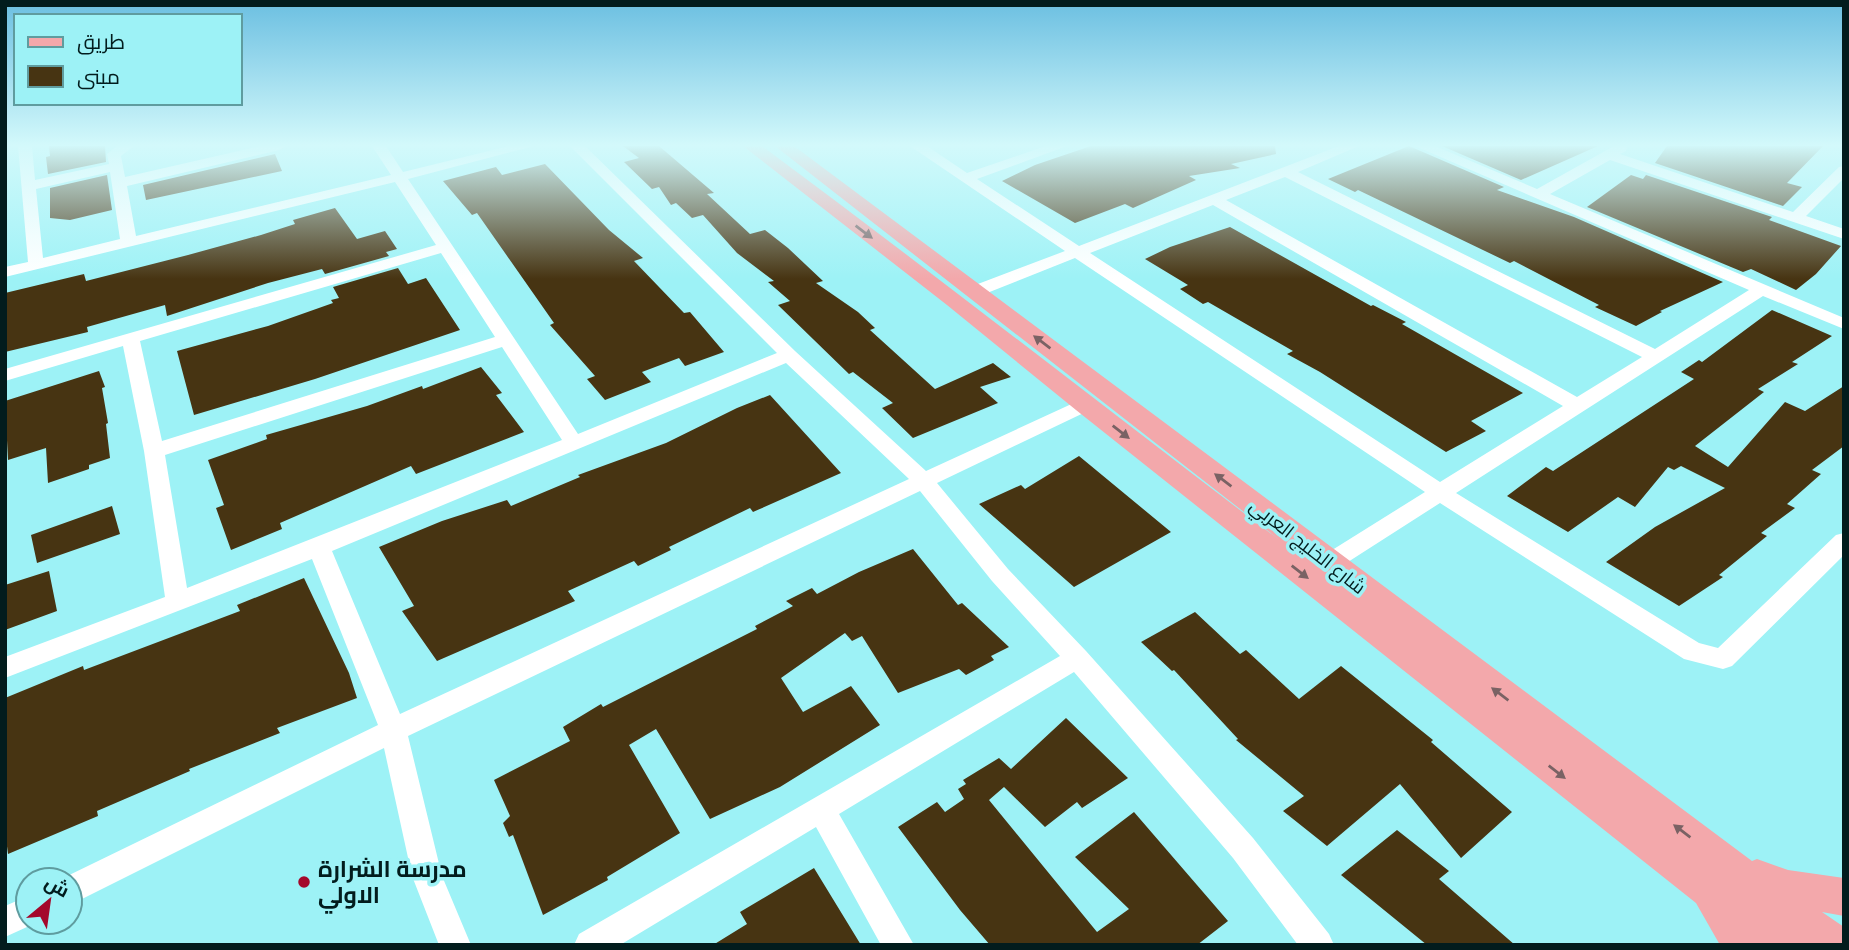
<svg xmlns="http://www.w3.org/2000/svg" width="1849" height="950" viewBox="0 0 1849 950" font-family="'IBM Plex Sans',Cairo,sans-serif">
<rect width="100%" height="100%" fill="#9df2f6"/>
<!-- building -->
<path fill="#473412" d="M49,146h56l1,16 -58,12 -2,-17 4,-1z
M623,146h36l55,47 -7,1 43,40 15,-4 23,18 35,33 -7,2 42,29 17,16 -5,2 65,59 58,-26 18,14 -31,10 18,16 -85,35 -31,-30 11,-5 -40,-31 -4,2 -71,-69 12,-4 -22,-19 6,-1 -37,-28 -34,-38 -11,3 -16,-15 -5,2 -12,-18 -7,2 -28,-27 15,-4z
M1091,146h184l1,8 -45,10 9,4 -51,8 7,4 -63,28 -8,-4 -50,19 -73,-42 33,-16z
M1409,146l95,41 -7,3 77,27 149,65 -63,29 2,1 -26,14 -41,-19 4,-2 -85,-44 -4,2 -152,-73 -3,2 -27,-13z
M1442,146h156l-77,34z
M1667,146h156l-36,37 15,4 -19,19 -128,-43z
M275,154l7,17 -136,29 -3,-15z
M545,164l64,66 34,28 -9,3 50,52 6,-1 34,40 -39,14 -6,-8 -37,14 9,10 -46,18 -18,-21 8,-3 -45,-51 4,-2 -77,-110 -5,2 -29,-34 53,-14 6,8z
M107,175l5,35 -42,10 -20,-2v-30z
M1631,175l12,4 3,-4 126,42 -3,3 72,26 -25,28 -20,16 -45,-21 -8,3 -156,-65z
M335,208l22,31 28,-8 12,18 -11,3 3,4 -64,18 -3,-5 -54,14 -101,33 -2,-11 -78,22 1,5 -83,20v-59l79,-19 2,7 102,-26 73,-20 34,-11 -2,-4z
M1230,227l141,79 2,-1 33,17 -4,2 121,69 -52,28 15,10 -40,21 -126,-80 -33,-18 6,-3 -85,-49 -5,2 -23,-15 8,-4 -43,-26 25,-12z
M398,268l10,16 18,-6 34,52 -145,49 -121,36 -17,-64 91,-25 65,-23 -2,-3 8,-2 -6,-11z
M1772,310l60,26 -40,26 6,2 -40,25 6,3 -69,54 33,21 57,-65 20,9 39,-25v60l-32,24 9,4 -34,30 8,4 -34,25 6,3 -48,39 4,2 -44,29 -73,-44 49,-35 70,-39 -44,-22 -7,4 -6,-3 -33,40 -17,-10 -50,35 -61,-36 39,-29 7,4 141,-92 -13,-7 18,-12 3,2z
M481,367l21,26 -6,2 28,37 -108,42 -5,-8 -131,57 2,6 -51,21 -15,-42 8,-3 -16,-45 59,-21 -1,-4 101,-29 55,-20 1,3z
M99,371l6,16 -3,1 6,35 -2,1 4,34 -21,7v4l-41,14 -2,-35 -38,12 -3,-59z
M770,395l71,78 -88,39 -3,-4 -81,39 2,3 -33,16 -4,-5 -66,30 7,10 -138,60 -35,-50 12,-5 -35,-59 63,-26 65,-21 4,6 69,-29 -2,-2 88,-32 71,-35z
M1079,456l92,76 -97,55 -95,-83 42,-19 4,4z
M112,506l8,28 -83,29 -6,-28z
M913,549l45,56 4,-2 47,44 -18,9 3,4 -28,15 -7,-6 -61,24 -36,-57 -10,5 -7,-8 -64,45 22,34 48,-26 29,39 -100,62 -70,32 -54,-90 -27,16 51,88 -73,44 1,3 -65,35 -30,-80 -4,2 -6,-14 7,-7 -16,-36 76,-39 -7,-14 38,-23 2,3 154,-78 -2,-3 38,-20 -7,-5 26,-13 5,6 42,-22z
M49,571l8,40 -52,19v-45z
M304,578l45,95 8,25 -80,30 3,5 -91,36 1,2 -93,40 1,5 -90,38 -3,-23v-133l78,-32 1,4 156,-59 -3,-6z
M1195,612l45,42 6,-4 53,49 42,-33 92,74 -2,2 81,70 -51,46 -61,-74 -73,62 -44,-35 21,-15 -68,-56 2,-1 -64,-69 -2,1 -31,-29z
M1066,718l62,60 -46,30 -5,-6 -32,25 -41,-40 -15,13 108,132 32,-23 -54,-52 59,-45 94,109 -31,24h-207l-30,-35 -62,-83 39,-25 8,10 19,-13 -6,-10 8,-5 -3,-4 36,-22 12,11z
M1397,830l52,41 -10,8 76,66h-88l-86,-70z
M814,868l47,77h-148l34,-21 -7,-12z"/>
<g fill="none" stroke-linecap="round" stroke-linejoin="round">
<!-- minor -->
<path fill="#fff" fill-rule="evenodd" d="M18,146h14l3,34 74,-16 -2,-10 10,-8h17l-13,10 4,21 135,-31h26l-7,4 -152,36 9,50 255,-61 -19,-29h14l17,26 106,-26h25l-126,33 170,255 199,-81 -207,-207h15l210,205 131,120 152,-70h14l3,4 -3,4 -155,74 71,86 78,82 167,187 76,96 5,11h-36l-65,-87 -159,-186 -235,142 75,131h-33l-65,-118 -196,118h-46l5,-11 481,-278 -68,-75 -72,-90 -512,245 34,140 29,69h-32l-27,-69 -28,-128 -314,157v-25h-11l319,-155 -66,-166 -307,119v-21l160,-60 -21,-146 -21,-105 -118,35v-12l431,-124 -41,-63 -390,95v-10l23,-5zM110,172l10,67 -77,19 -7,-69zM441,253l54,84 -333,104 -22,-100zM502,347l60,93 -375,148 -22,-133zM786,363l123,116 -509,235 -68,-163z
M910,146h17l40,27 79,-27h21l-90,33 102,67 260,-100h20l-61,26 357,177 94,-59 -334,-144h20l102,43 77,-43h13l-1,5 -6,3 173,58 46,-45 5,-1v12l-38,38 38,13v10l-234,-79 -60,34 294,124v11l-81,-33 -307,197 243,150 19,5 118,-113 8,-2v22l-112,111 -9,3 -39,-10 -244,-156 -103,66 -8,3 -8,-3 -3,-6 3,-6 104,-65 -350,-234 -93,37h-12l-2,-4 2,-4 95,-36zM1285,177l357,180 -65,40 -351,-197zM1213,205l350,201 -123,76 -350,-229z
M28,896v26h10l-33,15v-31z"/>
<!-- major -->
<path fill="#f3a8ab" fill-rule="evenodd" d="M743,146h19c178,132 352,269 528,402l-515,-402h19l958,715 5,-2 31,11 56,8v38l-22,-4 22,15v18l-44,-2v2h-80l-24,-42 -620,-493 -129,-105z"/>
</g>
<!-- one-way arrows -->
<defs><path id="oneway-solid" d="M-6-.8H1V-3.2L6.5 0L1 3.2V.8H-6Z" transform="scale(1.75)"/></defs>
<g fill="#7a6264">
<use href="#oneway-solid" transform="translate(864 232) rotate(37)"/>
<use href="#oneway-solid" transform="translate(1042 342) rotate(-143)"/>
<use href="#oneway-solid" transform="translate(1121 432) rotate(38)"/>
<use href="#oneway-solid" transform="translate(1223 480) rotate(-143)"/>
<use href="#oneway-solid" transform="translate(1300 572) rotate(38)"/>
<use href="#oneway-solid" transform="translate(1500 694) rotate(-143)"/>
<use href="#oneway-solid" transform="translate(1557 772) rotate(38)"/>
<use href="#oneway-solid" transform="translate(1682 831) rotate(-143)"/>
</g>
<!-- sky -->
<linearGradient id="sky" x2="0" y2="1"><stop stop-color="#6bbfe1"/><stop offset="0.52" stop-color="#d3f9fb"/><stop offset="1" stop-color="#d3f9fb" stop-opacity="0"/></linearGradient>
<rect width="1849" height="279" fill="url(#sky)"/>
<!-- markers -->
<circle fill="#a4082b" stroke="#9df2f6" stroke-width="2.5" cx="304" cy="882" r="7"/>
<g text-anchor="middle" stroke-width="7" stroke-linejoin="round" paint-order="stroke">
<!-- street labels -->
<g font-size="19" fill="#021c1d" stroke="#9df2f6">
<text transform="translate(1308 546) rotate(38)" y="7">شارع الخليج العربي</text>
</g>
<!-- near-poi labels -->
<g font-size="23" font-weight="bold" fill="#021c1d" stroke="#9df2f6" text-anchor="start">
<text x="318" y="877">مدرسة الشرارة<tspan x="318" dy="26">الاولي</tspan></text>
</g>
</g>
<!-- border -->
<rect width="1849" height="950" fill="none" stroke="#021c1d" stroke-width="14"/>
<!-- legend -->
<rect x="14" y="14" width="228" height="91" fill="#9df2f6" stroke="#5f9c9f" stroke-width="2"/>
<rect x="28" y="37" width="35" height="10" fill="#f3a8ab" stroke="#5f9c9f" stroke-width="2"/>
<text x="77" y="49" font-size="21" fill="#021c1d">طريق</text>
<rect x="28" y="66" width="35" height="21" fill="#473412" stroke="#5f9c9f" stroke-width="2"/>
<text x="77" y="84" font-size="21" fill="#021c1d">مبنى</text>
<!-- north arrow -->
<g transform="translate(49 901) rotate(29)"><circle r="33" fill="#9df2f6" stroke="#5f9c9f" stroke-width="2"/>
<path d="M0-5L12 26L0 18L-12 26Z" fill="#a4082b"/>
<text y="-10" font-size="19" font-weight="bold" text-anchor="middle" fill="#021c1d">ش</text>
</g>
</svg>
